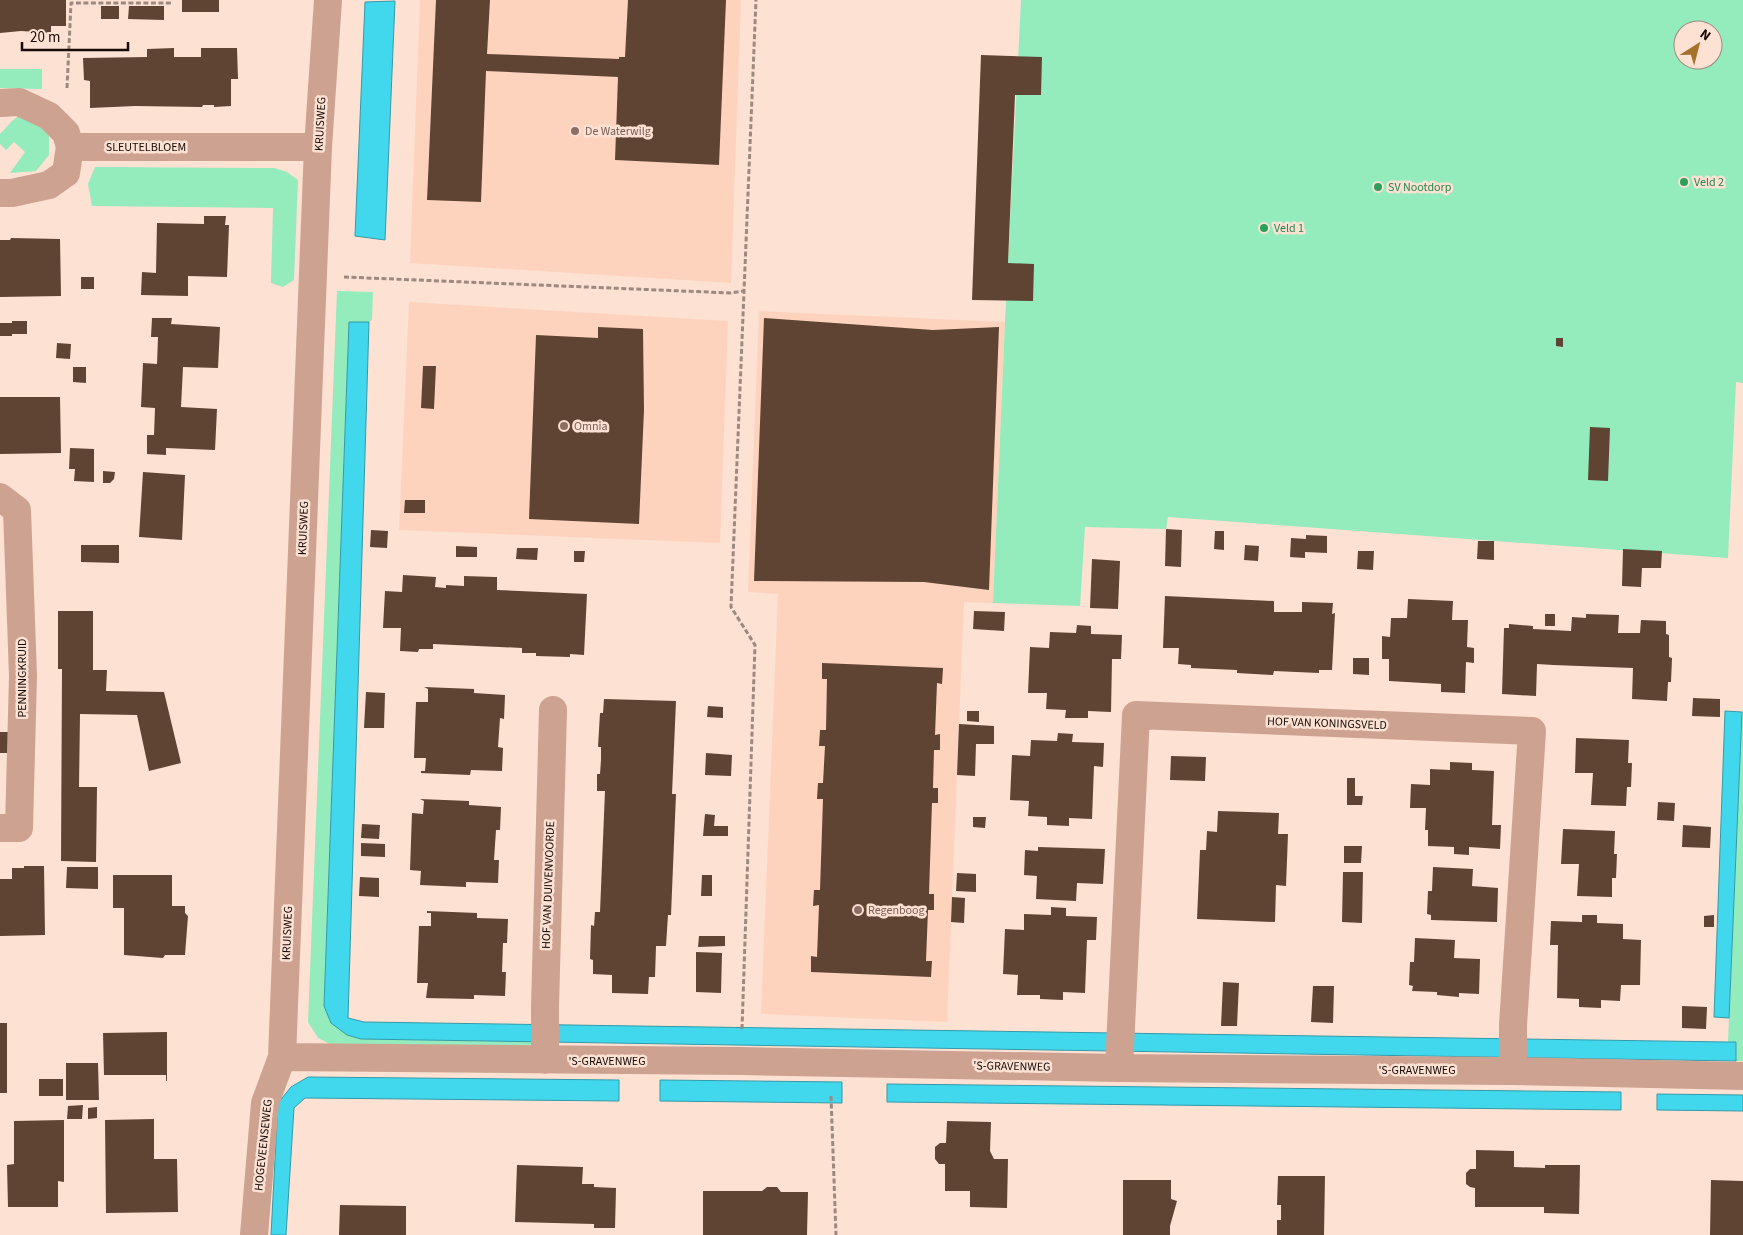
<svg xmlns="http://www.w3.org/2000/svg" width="1743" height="1235" viewBox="0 0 1743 1235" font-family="'Source Sans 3',sans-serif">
<rect width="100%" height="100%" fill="#fde1d3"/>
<!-- built -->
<path fill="#fdd3be" d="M420,0h321l-10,283 -321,-20z
M409,302l319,19 -8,222 -321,-13z
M759,311l246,11 -12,281 -29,-1 -17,420 -186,-8 17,-420 -30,-2z"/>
<!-- green -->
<path fill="#94ebbc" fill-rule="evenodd" d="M1021,0h722v383l-7,-1 -8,176 -560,-41 -2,12 -81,-2 -5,79 -87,-3 12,-281zM1683,30h30v30h-30z
M0,69h42v20l-42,-1z
M23,113l26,20v22l-13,16 -26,2 15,-21 -11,-10 -8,8 -6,-6v-10l12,-13z
M95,167l179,1 13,4 11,8 -4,100 -11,7 -12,-4 2,-75 -181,-2 -4,-22z
M337,291l36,1 -1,28 -3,2h-20l-25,684 37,33 159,3 8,-6 9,11 -205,-2 -14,-7 -10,-16z
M1742,712h1v349h-7v-19h-8z"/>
<!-- water -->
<path fill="#41d8ee" stroke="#349aa8" d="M395,1l-10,239 -30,-4 10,-234z
M349,322h20l-21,696 16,4 1364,20h8v19l-1375,-22 -14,-4 -16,-12 -7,-17z
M1725,711l17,1 -13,306 -15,-1z
M308,1077l311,3v21l-314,-3 -11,10 -8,127h-15l7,-132 13,-16z
M660,1080l182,2v21l-182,-2z
M887,1084l734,8v18l-734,-8z
M1657,1094l86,1v16l-86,-1z"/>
<!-- building -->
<path fill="#5f4434" d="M0,0h66v26h-15v7l-30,-2 -21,2z
M182,0h37v12h-37z
M436,0h54l-3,54 132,5v-2h6l3,-57h98l-7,165 -104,-5 3,-83 -132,-6 -5,131 -54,-2z
M101,6h18v13h-18z
M129,6h35v14l-36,-1z
M174,48v9h27v-9h36l1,31h-7v27l-17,1v-2h-11l-1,2 -67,-1 -45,2v-27l-6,-1 -1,-22 64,-1v-8z
M981,55l61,2 -1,38h-26l-7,168 26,1 -1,37 -61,-1z
M204,216h22l-1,9h4l-2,52 -39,-1v20l-47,-1 1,-23 14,1 1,-50 47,1z
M11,238l49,1 1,57 -61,1v-57h10z
M81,277h13v12h-13z
M152,318h20l-1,6 49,3 -2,41 -35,-1 -2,40 36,2 -2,41 -49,-2v7l-19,-1v-19h7l1,-27 -14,-1 2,-44 14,1 1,-27h-7z
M764,318l169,12 66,-3 -10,263 -65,-8 -170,-1z
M12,321h15v13h-15v2h-12v-13h12z
M598,327l45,2 1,81 -5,114 -110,-5 7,-184 62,3z
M1556,338h7v9l-7,-1z
M57,343l14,1 -1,15 -14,-1z
M423,366h13l-2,43 -13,-1z
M73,367h13v16l-13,-1z
M0,397h60l1,56 -61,1z
M1590,427l20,1 -2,53 -20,-1z
M70,448l24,1v33l-20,-1 1,-12h-6z
M103,471l12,1 -1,7 -4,4h-7z
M143,472l42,3 -3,65 -43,-3z
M405,500h20v13h-21z
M1166,529l16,1 -1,37 -16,-1z
M371,530l17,1 -1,17 -17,-1z
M1215,531h9v19l-10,-1z
M1306,535l21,1v17l-22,-1v6l-15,-1 1,-19 15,1z
M1478,541h16v19l-17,-1z
M81,545h38v18l-38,-1z
M1245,545l14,1 -1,15 -14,-1z
M456,546l21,1v10h-21z
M517,548h21l-1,12 -21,-1z
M1623,549l39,2 -1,17h-19l-1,19 -19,-1z
M574,551h11l-1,11h-10z
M1358,551h16l-1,19 -16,-1z
M1092,559l28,2 -2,48 -28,-1z
M403,575l33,2 -1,10 11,1v-3l18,1v-10l31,1h2v13l90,4 -3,61 -14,-1v3l-34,-1v-3h-14v-5l-89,-4v5h-14l-1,3 -18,-1 1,-23h-18l2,-37 17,1z
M1165,596l109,5v11h28v-10l31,1 -1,11 3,-1 -3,57h-13v3l-45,-2 -1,4 -36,-2v-3l-46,-2v-3l-13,-1 1,-16h-16z
M1408,599l45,2 -1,19h16l-1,27 7,1v15l-8,-1 -1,31 -24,-1v-8l-52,-3v-22h-7v-23l8,1 1,-19h16z
M58,611h35v59h14l-1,21 58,1 17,71 -32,8 -12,-56 -57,-1 -1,73h18l-1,75 -35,-1 1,-192h-4z
M974,611l31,1 -1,19 -31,-2z
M1545,614h10v12h-10z
M1586,614l33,1 -1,18h22l1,-13 25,1v13l3,1v22l3,1 -1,24h-3l-1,19 -35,-2 1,-31 -80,-3 -16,-1 -1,32 -34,-2 2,-66h5v-4l24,2v3l38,2 1,-14 14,1z
M1077,625l14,1v8l31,1 -1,24h-9l-1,53 -23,-1v7h-23l1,-8 -20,-1 1,-16h-19l2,-46 19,1 1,-16 26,1z
M1353,658h16v17l-16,-1z
M822,663l121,5 -1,16 -5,-1 -2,52 5,-1v16h-6l-1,38h5v15h-6l-3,91h5v16h-6l-2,51h6l-1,16 -120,-5v-16l6,1 2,-52 -6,1 1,-16h6l3,-91h-6l1,-16h5l2,-37h-6l1,-16h6l1,-51h-5z
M424,687l50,2v4l31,2 -1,24 -4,-1 -2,29 5,1 -1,23 -31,-1 -1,5 -49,-2v-2h4l1,-13h-12l1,-29 1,-27h12v-13z
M366,692l19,1 -1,35h-20z
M1693,698l27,1v18l-28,-1z
M604,699l72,2 -4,93h4l-5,121h-3l-2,31h-10l-1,31h-6l-1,17 -36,-1v-18l-19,-1v-14l-3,-1 1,-34 3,1 1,-14h5l5,-121h-8v-17h3l1,-14v-13h-3l2,-34h3z
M708,706l15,1v11l-16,-1z
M967,711h12v11l-12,-1z
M959,724l35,2v18h-18l-1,32 -18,-1z
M0,732h9v21h-9z
M1058,733l15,1 -1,8 32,1 -1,24 -9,-1 -2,53 -23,-1v8l-22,-1v-8l-19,-1 1,-15 -19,-1 2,-45 18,1 1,-16 26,1z
M1576,738l53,2 -1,23h4l-1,24h-4l-1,19 -35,-1 2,-32h-18z
M706,753l26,2 -1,21 -26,-1z
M1171,756l35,1 -1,24 -35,-1z
M1450,762l22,1v7l22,1 -2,54h9l-1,24 -31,-2v8l-15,-1v-7l-26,-1v-16h-3l1,-22h-16l1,-24 19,1v-16l20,1z
M1347,778h8v18h8l-1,9h-15z
M420,799l49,2v4l32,2 -1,23h-4l-2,30h5l-1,23 -32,-1v5l-46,-2 1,-14 -11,-1 2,-57 11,1 1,-13z
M1658,802l17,1 -1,18 -17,-1z
M1218,811l61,2 -1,21h10l-2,52 -10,-1 -1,37 -78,-3 3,-69h6l1,-19 10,1z
M705,814l10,1 -1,11h14v10h-25z
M973,817h13l-1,11 -12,-1z
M362,824l18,1 -1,14 -18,-1z
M1683,825l28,2 -1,21 -28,-1z
M1563,829l52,2 -1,23h3l-1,24h-4v19l-35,-1 2,-32h-18z
M361,843l24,1v13l-24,-1z
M1344,846h18l-1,17h-17z
M1038,847l67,2 -2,35 -26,-1 -1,18 -40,-2 1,-23 -13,-1 1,-25 13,1z
M24,866h20l1,69 -45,1v-57h12v-11h12z
M67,867h31v22l-32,-1z
M1433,867l40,2 -1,17 26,2 -1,34 -66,-2v-5l-4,-1 1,-23h4z
M1343,872h20l-1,51 -20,-1z
M957,873l19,1v18l-20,-1z
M113,875h59v31h13v7l3,3 -3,39h-20l-2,3 -39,-3v-47h-11z
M702,875h10v21h-11z
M360,877l19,1v19l-20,-1z
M952,897l13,1 -1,25 -13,-1z
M1051,907l15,1v8l31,1 -1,23h-9l-2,53 -22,-1v8l-23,-1v-4h-23l1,-20 -15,-1 2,-45 19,1v-16l27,1z
M427,911l50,2v5l31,1 -1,24h-4l-1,29h4l-1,24 -31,-1v4l-48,-1 2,-15h-11l2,-57h12v-13h-4z
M1582,915h15v8l26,1v15l18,1 -1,45h-19l-1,16 -19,-1v8l-22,-1v-8l-22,-1 1,-53h-8l1,-24 31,1z
M1714,915v12h-10v-11z
M699,936h26v10l-27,1z
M1415,938l40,2 -1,18 26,1 -1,35 -20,-1v4l-22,-2v-3l-25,-1 1,-5 -4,-1 1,-23h4z
M696,952l26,1 -1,40 -25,-1z
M1223,982l16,1 -2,43h-16z
M1313,986h21l-1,37 -22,-1z
M1682,1006l25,1 -1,22 -24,-1z
M0,1023h7v70h-7z
M167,1032v49h-1v-6h-62l-1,-42z
M66,1063h32l1,37h-33z
M39,1079h24v17h-24z
M83,1105l-1,14h-15l1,-13z
M97,1107v11l-9,1v-11z
M154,1119v40h23l1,53 -72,1 -1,-93z
M64,1120v62l-6,-1v26h-50l-1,-42 7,-1v-43z
M947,1121l44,1 -1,29 4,8h14l-1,49 -37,-1v-16h-25v-27h-6l-4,-5v-12l5,-4h6z
M1476,1150l38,1v16l31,1v-3h35l-1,49 -35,-1v-6h-69v-19l-5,-1 -4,-3v-11l4,-4h6z
M517,1165l66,2 -1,17h12v3l22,1 -1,40h-21v-4l-79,-2z
M1278,1176h47l-1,59h-47v-15h4v-15h-4z
M1123,1180h48v19l6,2 -7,25v9h-47z
M1711,1180l32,1v54h-33z
M767,1187h10l4,5h27l-1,43h-104v-44h59z
M340,1205l66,1v29h-67z"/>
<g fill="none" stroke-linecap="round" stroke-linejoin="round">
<!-- path -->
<path stroke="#9e897e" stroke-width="3" stroke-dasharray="5 2.5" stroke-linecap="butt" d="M67,88l4,-85h101
M344,277l387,16 12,-2
M742,1029l13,-384 -24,-38 25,-607
M831,1096l5,139"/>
<!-- minor -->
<path stroke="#cda291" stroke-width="28" d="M0,103l19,-1 30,14 17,17 4,14 -4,26 -17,12 -37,8h-12
M70,147h248
M0,497l17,13 6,166 -4,152h-19
M282,1057l459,4 378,7 394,3 230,5
M545,1060v-53l8,-297
M1119,1068l17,-353 396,16 -19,294v46
M254,1235l11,-132 17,-46 36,-910 10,-147"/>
</g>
<!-- markers -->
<g fill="#8d6e63" stroke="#fde1d3" stroke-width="2">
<circle cx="575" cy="131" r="5"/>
<circle cx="564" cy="426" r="5"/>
<circle cx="858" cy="910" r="5"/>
</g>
<g fill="#2e9e5b" stroke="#fde1d3" stroke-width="2">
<circle cx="1684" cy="182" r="5"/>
<circle cx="1378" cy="187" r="5"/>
<circle cx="1264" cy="228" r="5"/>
</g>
<g text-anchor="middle" stroke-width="5" stroke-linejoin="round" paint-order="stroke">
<!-- street labels -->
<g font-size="12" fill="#160b06" stroke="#fde1d3">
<text transform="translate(320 124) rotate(-87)" y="4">KRUISWEG</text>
<text x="146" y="151">SLEUTELBLOEM</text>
<text transform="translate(303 528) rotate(-88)" y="4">KRUISWEG</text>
<text transform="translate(22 678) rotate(-90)" y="4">PENNINGKRUID</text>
<text transform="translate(1327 723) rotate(2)" y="4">HOF VAN KONINGSVELD</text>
<text transform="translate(548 885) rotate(-88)" y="4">HOF VAN DUIVENVOORDE</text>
<text transform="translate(287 933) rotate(-88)" y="4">KRUISWEG</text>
<text x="607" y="1065">'S-GRAVENWEG</text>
<text transform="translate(1012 1066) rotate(1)" y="4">'S-GRAVENWEG</text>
<text x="1417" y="1074">'S-GRAVENWEG</text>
<text transform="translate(263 1145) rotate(-84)" y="4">HOGEVEENSEWEG</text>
</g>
<!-- education labels -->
<g font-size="12" fill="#785e54" stroke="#fde1d3" text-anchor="start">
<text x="585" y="135">De Waterwilg</text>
<text x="574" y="430">Omnia</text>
<text x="868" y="914">Regenboog</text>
</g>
<!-- leisure labels -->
<g font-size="12" fill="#27864d" stroke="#fde1d3" text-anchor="start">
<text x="1694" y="186">Veld 2</text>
<text x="1388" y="191">SV Nootdorp</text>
<text x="1274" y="232">Veld 1</text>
</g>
</g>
<!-- north arrow -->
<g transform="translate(1698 45) rotate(36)"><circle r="24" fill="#fde1d3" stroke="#a18b81"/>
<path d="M0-4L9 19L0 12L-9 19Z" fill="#a6722a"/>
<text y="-8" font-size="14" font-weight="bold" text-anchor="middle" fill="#160b06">N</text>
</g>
<!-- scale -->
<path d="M22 42v8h106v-8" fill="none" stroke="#160b06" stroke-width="2.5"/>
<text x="30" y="42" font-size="15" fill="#160b06" stroke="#fde1d3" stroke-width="4" paint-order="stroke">20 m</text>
</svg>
